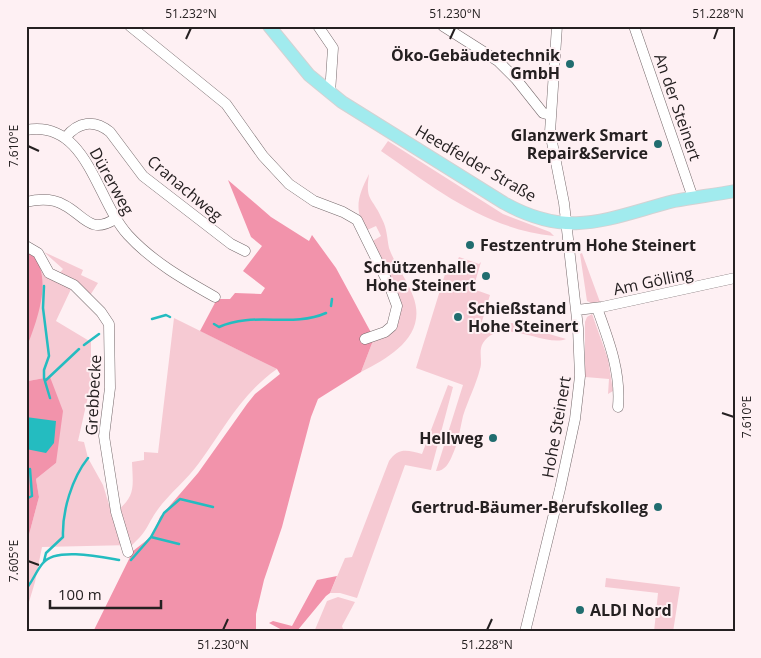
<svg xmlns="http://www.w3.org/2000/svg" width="761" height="658" viewBox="0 0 761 658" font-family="'Open Sans',sans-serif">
<rect width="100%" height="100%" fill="#fef0f3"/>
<!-- green -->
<path fill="#f6cad3" d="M388,141l115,73 47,18 4,4c-69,-7 -118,-47 -173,-85z
M369,174c-4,28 3,22 13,45 5,9 5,19 7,29 6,17 18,31 24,48 15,39 -22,61 -52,76l13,-34 25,-21 -28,-75 10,-6 -5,-10 -11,5c-11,-24 -7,-35 4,-57z
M26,249l7,3 15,25 24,10 -16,34 35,21v41l-13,58 6,1 4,16 15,27 8,26 4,2c21,-17 18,-25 17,-51l12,-2v-8l14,1 16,-135 103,51c-36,25 -53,60 -78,94 -13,18 -33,33 -45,52 -9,15 -8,17 -22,30l-90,2 -7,35 -9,30v-66l13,-49 -3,-18 20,-16 -6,-86 -22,4 -2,-4z
M44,252l39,18 -2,5 17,8 -9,14 -30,-23 4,-5z
M582,253l18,49 -9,1 -4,-2 -7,-47z
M459,257l20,7 2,-2 -8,27 17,6 -11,36 33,-8 54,16c-21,9 -65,-24 -83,4 -5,8 0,18 -3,26 -4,16 -12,31 -17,47 -3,13 -5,28 -11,40 -3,7 -7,15 -16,15l27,-86 -47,-17 30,-97 6,2z
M592,314l16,45 5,32 -5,3 1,-15 -24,-2v-55l2,-5z
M448,385l5,2 -22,83 -26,-5 -48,133 -17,-5h-10l15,-35 7,-1 37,-96c9,-14 19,-11 33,-7z
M606,578l74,9 -7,45h-19l4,-39 -53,-6z
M338,597l17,5 -13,24 2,6h-30l13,-31z"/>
<!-- forest -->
<path fill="#f293ab" d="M228,180l43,37 38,24 3,-6 24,33 38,70 -13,34 -43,27 -7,18 -29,110 -18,53 -8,34v18h-163l40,-81 19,-15 8,-19 38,-44 49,-69 8,-10 25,-20 -3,-5 -77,-38 17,-32h13l5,-6 26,1 4,-6 -22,-17 19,-25 -11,-9z
M26,249c31,21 11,72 0,100z
M26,377l2,4 22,-4 13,34 -7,52 -20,16 3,18 -13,49z
M337,576l-7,17 -4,3 -29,35h-13l-15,-8 4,-2 19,5 25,-46z"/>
<!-- water -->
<path fill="#24bcc0" d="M26,417l30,4 -2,22 -8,10 -20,-4z"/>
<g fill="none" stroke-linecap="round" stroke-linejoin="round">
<!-- stream -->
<path stroke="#24bcc0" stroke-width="2.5" d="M44,286l-1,22 6,48 -5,14v8l6,20
M331,306l1,-7
M152,319l14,-4 4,2
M214,324l5,3c34,-16 73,1 107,-14
M84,345l15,-11
M45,381l34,-32
M26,499l6,-3 -2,-27
M151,537l13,-24 16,-14 33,8
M131,560l20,-23 28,7
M44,561l2,-8 17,-16c-1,-26 9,-59 25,-79
M26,589c7,-8 10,-18 17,-26 12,-16 59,-6 76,-3"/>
<!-- minor casing -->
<g stroke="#766a6c" stroke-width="11">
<path id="minor" d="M130,26l96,78 37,52 26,28 25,17 29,11 14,8 33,67 7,19 -5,20 -7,6 -20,7
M318,26l15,22 -3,45
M443,26l55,35 18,18 27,34 7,2
M634,26l59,172
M26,130c61,-11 70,70 102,105 25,27 55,44 87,62
M66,137c12,-15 28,-18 44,-5l33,44 88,68 14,7
M26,202c13,-3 26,-4 38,3 20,10 26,30 51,14
M26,246l12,7 11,20 25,12 27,27 8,12 1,64 -6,48 12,76 12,40
M597,308c12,33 24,64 21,99
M577,310l25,-3 133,-29
M525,632l35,-143 15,-70 5,-43 -2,-48 -14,-125 -14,-71 7,-106"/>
</g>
<!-- major casing -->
<g stroke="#d3d2d3" stroke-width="14">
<path id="major" d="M269,26l40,49 33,27 162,101c66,37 104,15 170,-2 20,-4 41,-6 61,-10"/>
</g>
<!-- minor -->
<use href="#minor" stroke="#fff" stroke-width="10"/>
<!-- major -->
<use href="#major" stroke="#a1ebee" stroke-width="12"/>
</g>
<!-- ticks -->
<path fill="none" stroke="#252021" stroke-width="2" d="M186,39l5,-11M450,39l5,-11M714,39l4,-11M28,146l11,5M722,413l12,4M28,561l11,4M223,630l5,-11M487,630l5,-11"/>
<!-- markers -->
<g fill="#216d6f" stroke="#fef0f3" stroke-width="2">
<circle cx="570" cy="64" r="5"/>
<circle cx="658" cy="144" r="5"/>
<circle cx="470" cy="245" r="5"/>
<circle cx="486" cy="276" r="5"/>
<circle cx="458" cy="317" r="5"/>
<circle cx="493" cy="438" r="5"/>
<circle cx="658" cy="507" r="5"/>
<circle cx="580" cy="610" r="5"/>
</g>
<g text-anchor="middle" stroke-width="4" stroke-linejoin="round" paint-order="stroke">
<!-- poi labels -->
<g font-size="16" font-weight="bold" fill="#252021" stroke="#fef0f3" text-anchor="end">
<text x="560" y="61">Öko-Gebäudetechnik<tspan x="560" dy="18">GmbH</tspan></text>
<text x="648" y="141">Glanzwerk Smart<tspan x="648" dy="18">Repair&amp;Service</tspan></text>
<text x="480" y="251" text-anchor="start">Festzentrum Hohe Steinert</text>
<text x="476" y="273">Schützenhalle<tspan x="476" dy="18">Hohe Steinert</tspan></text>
<text x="468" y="314" text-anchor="start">Schießstand<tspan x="468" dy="18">Hohe Steinert</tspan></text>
<text x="483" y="444">Hellweg</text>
<text x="648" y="513">Gertrud-Bäumer-Berufskolleg</text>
<text x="590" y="616" text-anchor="start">ALDI Nord</text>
</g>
<!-- street labels -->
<g font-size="16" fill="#252021" stroke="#fef0f3">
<text transform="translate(678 107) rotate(71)" y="6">An der Steinert</text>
<text transform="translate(476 163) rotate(30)" y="6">Heedfelder Straße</text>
<text transform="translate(112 181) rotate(61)" y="6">Dürerweg</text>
<text transform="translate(185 188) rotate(40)" y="6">Cranachweg</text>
<text transform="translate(653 281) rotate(-12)" y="6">Am Gölling</text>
<text transform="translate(93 395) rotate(-87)" y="6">Grebbecke</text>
<text transform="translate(556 427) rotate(-80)" y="6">Hohe Steinert</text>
</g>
</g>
<!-- border -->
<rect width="761" height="658" fill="none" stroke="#fef0f3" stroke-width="55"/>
<!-- scale -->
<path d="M50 600v8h111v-8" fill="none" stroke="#252021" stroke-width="2.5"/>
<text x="58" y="600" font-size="15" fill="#252021" stroke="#fef0f3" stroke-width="4" paint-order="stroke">100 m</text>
<rect x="28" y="28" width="706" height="602" fill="none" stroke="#252021" stroke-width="2"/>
<g font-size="12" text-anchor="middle" fill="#252021">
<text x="191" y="18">51.232°N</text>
<text x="455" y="18">51.230°N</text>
<text x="718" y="18">51.228°N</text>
<text transform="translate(14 146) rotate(-90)" y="4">7.610°E</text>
<text transform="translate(747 417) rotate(-90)" y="4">7.610°E</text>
<text transform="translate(14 561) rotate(-90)" y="4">7.605°E</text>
<text x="223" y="649">51.230°N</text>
<text x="487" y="649">51.228°N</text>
</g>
</svg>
